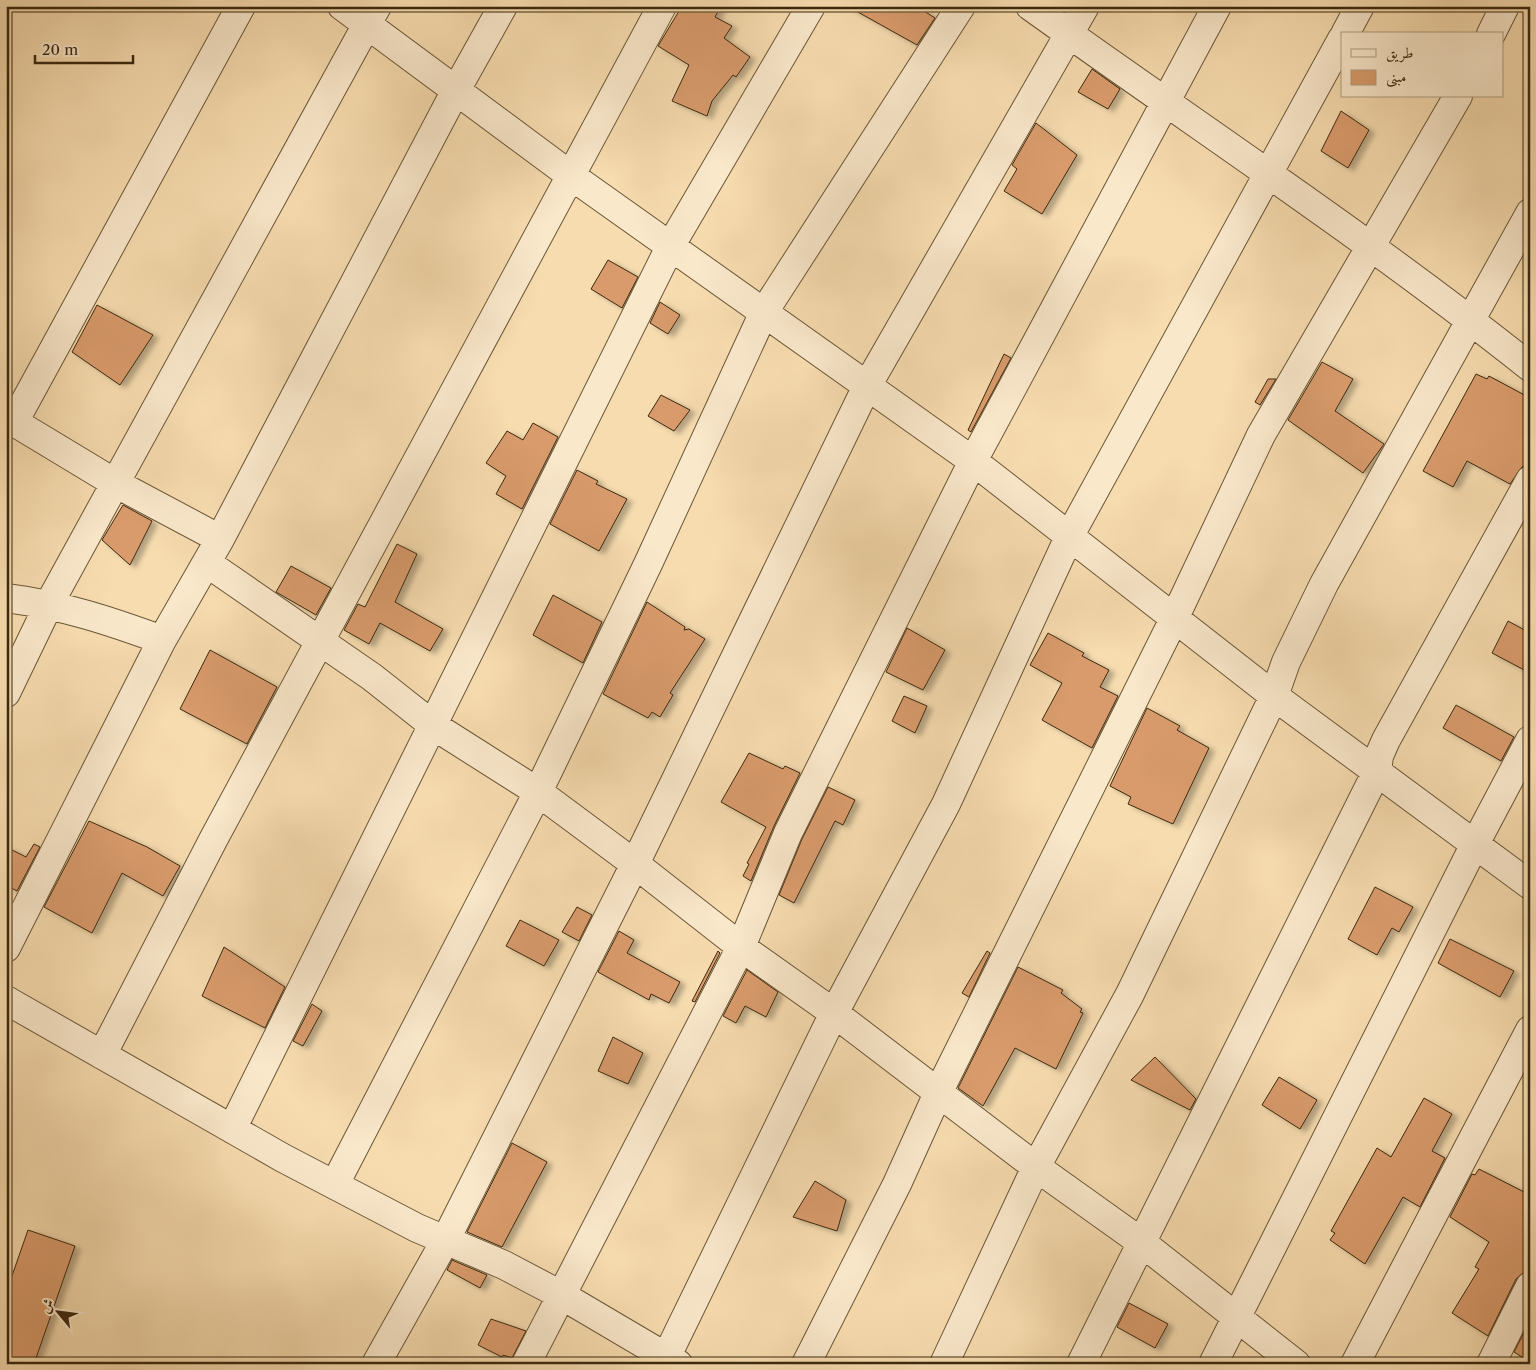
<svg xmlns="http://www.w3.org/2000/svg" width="1536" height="1370" viewBox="0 0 1536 1370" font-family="'Libre Caslon Text',Amiri,serif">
<defs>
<filter id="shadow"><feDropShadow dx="5.5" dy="3" stdDeviation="2.5" flood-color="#0004"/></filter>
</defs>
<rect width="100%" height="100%" fill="#f7dcaf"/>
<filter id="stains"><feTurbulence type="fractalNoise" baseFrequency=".004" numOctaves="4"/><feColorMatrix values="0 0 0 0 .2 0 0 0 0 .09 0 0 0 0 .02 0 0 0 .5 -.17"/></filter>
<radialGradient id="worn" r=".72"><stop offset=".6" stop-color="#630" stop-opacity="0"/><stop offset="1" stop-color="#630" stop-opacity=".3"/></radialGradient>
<!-- building -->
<path fill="#d99b6c" stroke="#3b290f" filter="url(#shadow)" d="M682,6h39l-6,11 17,9 -8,12 26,19 -14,20 -3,-2 -21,26 -5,15 -35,-15 17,-36 -31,-19z
M847,6h69l19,12 -18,27z
M1092,69l28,20 -12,20 -30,-17z
M1341,111l28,19 -21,38 -27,-17z
M1036,123l41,32 -35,59 -38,-23 13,-22 -5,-4z
M608,260l30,17 -16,31 -31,-19z
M660,302l20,13 -12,19 -18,-11z
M97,305l56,30 -33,50 -48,-33z
M1004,354l7,4 -40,74 -3,-2z
M1322,362l31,17 -18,32 49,33 -21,29 -75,-53z
M1476,374l11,5 2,-3 41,22v66l-8,3 -12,17 -43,-23 -14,26 -30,-16z
M1268,379h8l-16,26 -5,-3z
M661,395l29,15 -16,21 -26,-15z
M533,423l25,14 -36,72 -26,-15 10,-18 -20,-13 21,-32 16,9z
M577,470l21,11 -2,3 31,15 -28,52 -49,-27z
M123,505l29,16 -22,44 -28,-25z
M397,544l20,10 -22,48 48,27 -13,22 -50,-28 -11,21 -25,-14 14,-26 7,3z
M291,566l40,22 -15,27 -40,-23z
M553,595l49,27 -19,41 -50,-28z
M647,602l38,25 -1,3 5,-1 16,10 -35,54 3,2 -13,22 -8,-5 -4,6 -45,-24z
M1508,621l22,12v40l-38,-20z
M907,628l38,22 -22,40 -37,-18z
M1048,633l36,20 -2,3 27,14 -9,17 18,9 -26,52 -50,-28 20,-37 -32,-18z
M210,650l67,37 -30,57 -67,-35z
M904,696l23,10 -12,27 -23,-12z
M1456,705l58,32 -13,24 -58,-33z
M1147,708l33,18 -3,4 32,18 -36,76 -45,-20 3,-7 -21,-11z
M749,753l34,16 2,-3 15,7 -26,53 -23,55 -8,-5 6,-12 -2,-1 19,-36 -45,-25z
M828,787l27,13 -12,25 -8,-4 -41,82 -15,-8 23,-56z
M89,821l58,26 33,19 -17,30 -41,-23 -30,60 -48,-26z
M34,844l6,3 -23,44 -11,-6v-38l20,10z
M1375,887l38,20 -14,25 -7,-4 -15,27 -29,-16z
M577,907l15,8 -13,26 -17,-9z
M520,920l39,20 -15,26 -38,-20z
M619,931l15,9 -7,13 53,29 -11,21 -18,-9 -2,6 -51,-28z
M1450,939l64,32 -14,26 -62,-34z
M224,947l61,40 -20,41 -63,-32z
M718,951l2,2 -25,49 -3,-1z
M987,951l3,2 -21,44 -7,-4z
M1018,967l45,23 -2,3 21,16 -2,3 3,1 -27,56 -41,-21 -32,58 -25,-18z
M747,970l31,22 -12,25 -21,-11 -9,17 -13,-7z
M312,1004l10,7 -19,35 -10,-5z
M613,1037l30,16 -15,31 -30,-13z
M1155,1057l41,42 -6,11 -59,-30z
M1279,1077l38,23 -17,29 -38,-24z
M1424,1098l28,16 -20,37 13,7 -25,49 -17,-10 -38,67 -35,-24 5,-7 -4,-2 46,-83 14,9z
M512,1143l35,19 -45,85 -35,-15z
M1479,1169l51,26v73l-14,11 -28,57 -36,-23 27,-44 -4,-2 14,-25 -39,-25 22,-43 3,1z
M815,1181l31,19 -9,31 -44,-14z
M28,1230l47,16 -41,118h-28v-71z
M452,1260l35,15 -7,13 -33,-18z
M1129,1303l39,21 -13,24 -38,-21z
M491,1319l35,12 -14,27 -9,-3 -1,2 -24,-12z
M1530,1321v41l-16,-10z"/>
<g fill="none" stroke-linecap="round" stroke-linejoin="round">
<!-- street casing -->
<g stroke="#6a5637" stroke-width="30">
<path id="street" d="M342,6l228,169 403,286 301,235 256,189
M1030,6c167,120 339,233 500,361
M1345,34l15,-28
M1491,34l14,-28
M6,418l8,4 227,-416
M14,422l101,61 105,56
M207,563l165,114 62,49 104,66 97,72 106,83 93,66 202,154 105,75 155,122
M6,598c56,7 104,23 156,42
M6,693l43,-89 328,-598
M6,948l156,-308 58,-101 235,-447 48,-86
M6,1000l277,158 134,70 87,37 57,30 117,69
M102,1055l111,-215 449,-834
M232,1129l439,-884 140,-239
M335,1184l203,-392 110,-228 116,-252 197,-306
M376,1364l69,-123 190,-377 232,-478 218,-380
M526,1364l215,-417 47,-114 185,-372 244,-455
M663,1364l171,-351 112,-209 123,-267 273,-498
M806,1364l91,-180 42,-93 235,-472 87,-184 197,-339
M944,1364l92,-197 94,-173 144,-298 12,-34 38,-78 206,-371
M1081,1364l296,-593 2,-15 7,-16 144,-260
M1213,1364l262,-520 55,-104
M1355,1364l175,-334
M1491,1364l39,-78"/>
</g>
<!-- street -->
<use href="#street" stroke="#fae8cb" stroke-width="28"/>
</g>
<!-- margin -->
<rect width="1536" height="1370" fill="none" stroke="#f7dcaf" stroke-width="25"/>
<rect x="8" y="8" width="1521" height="1355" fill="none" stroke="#3b290f" stroke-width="2.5"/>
<rect x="12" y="12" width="1511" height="1345" fill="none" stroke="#3b290f"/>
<!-- legend -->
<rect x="1341" y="32" width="162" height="65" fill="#fae8cb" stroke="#ae9c80"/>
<rect x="1351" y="49" width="25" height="8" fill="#fae8cb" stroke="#ae9c80"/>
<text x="1386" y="58" font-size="15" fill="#3b290f">طريق</text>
<rect x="1351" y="70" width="25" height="15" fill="#d99b6c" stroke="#ae9c80"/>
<text x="1386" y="82" font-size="15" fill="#3b290f">مبنى</text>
<!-- north arrow -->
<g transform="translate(58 1312) rotate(299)" stroke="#fae8cb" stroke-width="4" paint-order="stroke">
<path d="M0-4L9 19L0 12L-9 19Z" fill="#3b290f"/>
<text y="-8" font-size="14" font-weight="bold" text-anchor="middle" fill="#3b290f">ش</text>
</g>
<!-- scale -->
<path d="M35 55v8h98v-8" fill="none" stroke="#3b290f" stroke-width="2.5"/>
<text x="42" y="55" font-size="15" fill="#3b290f" stroke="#fae8cb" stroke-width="4" paint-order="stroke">20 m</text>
<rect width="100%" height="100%" filter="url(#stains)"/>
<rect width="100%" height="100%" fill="url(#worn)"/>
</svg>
